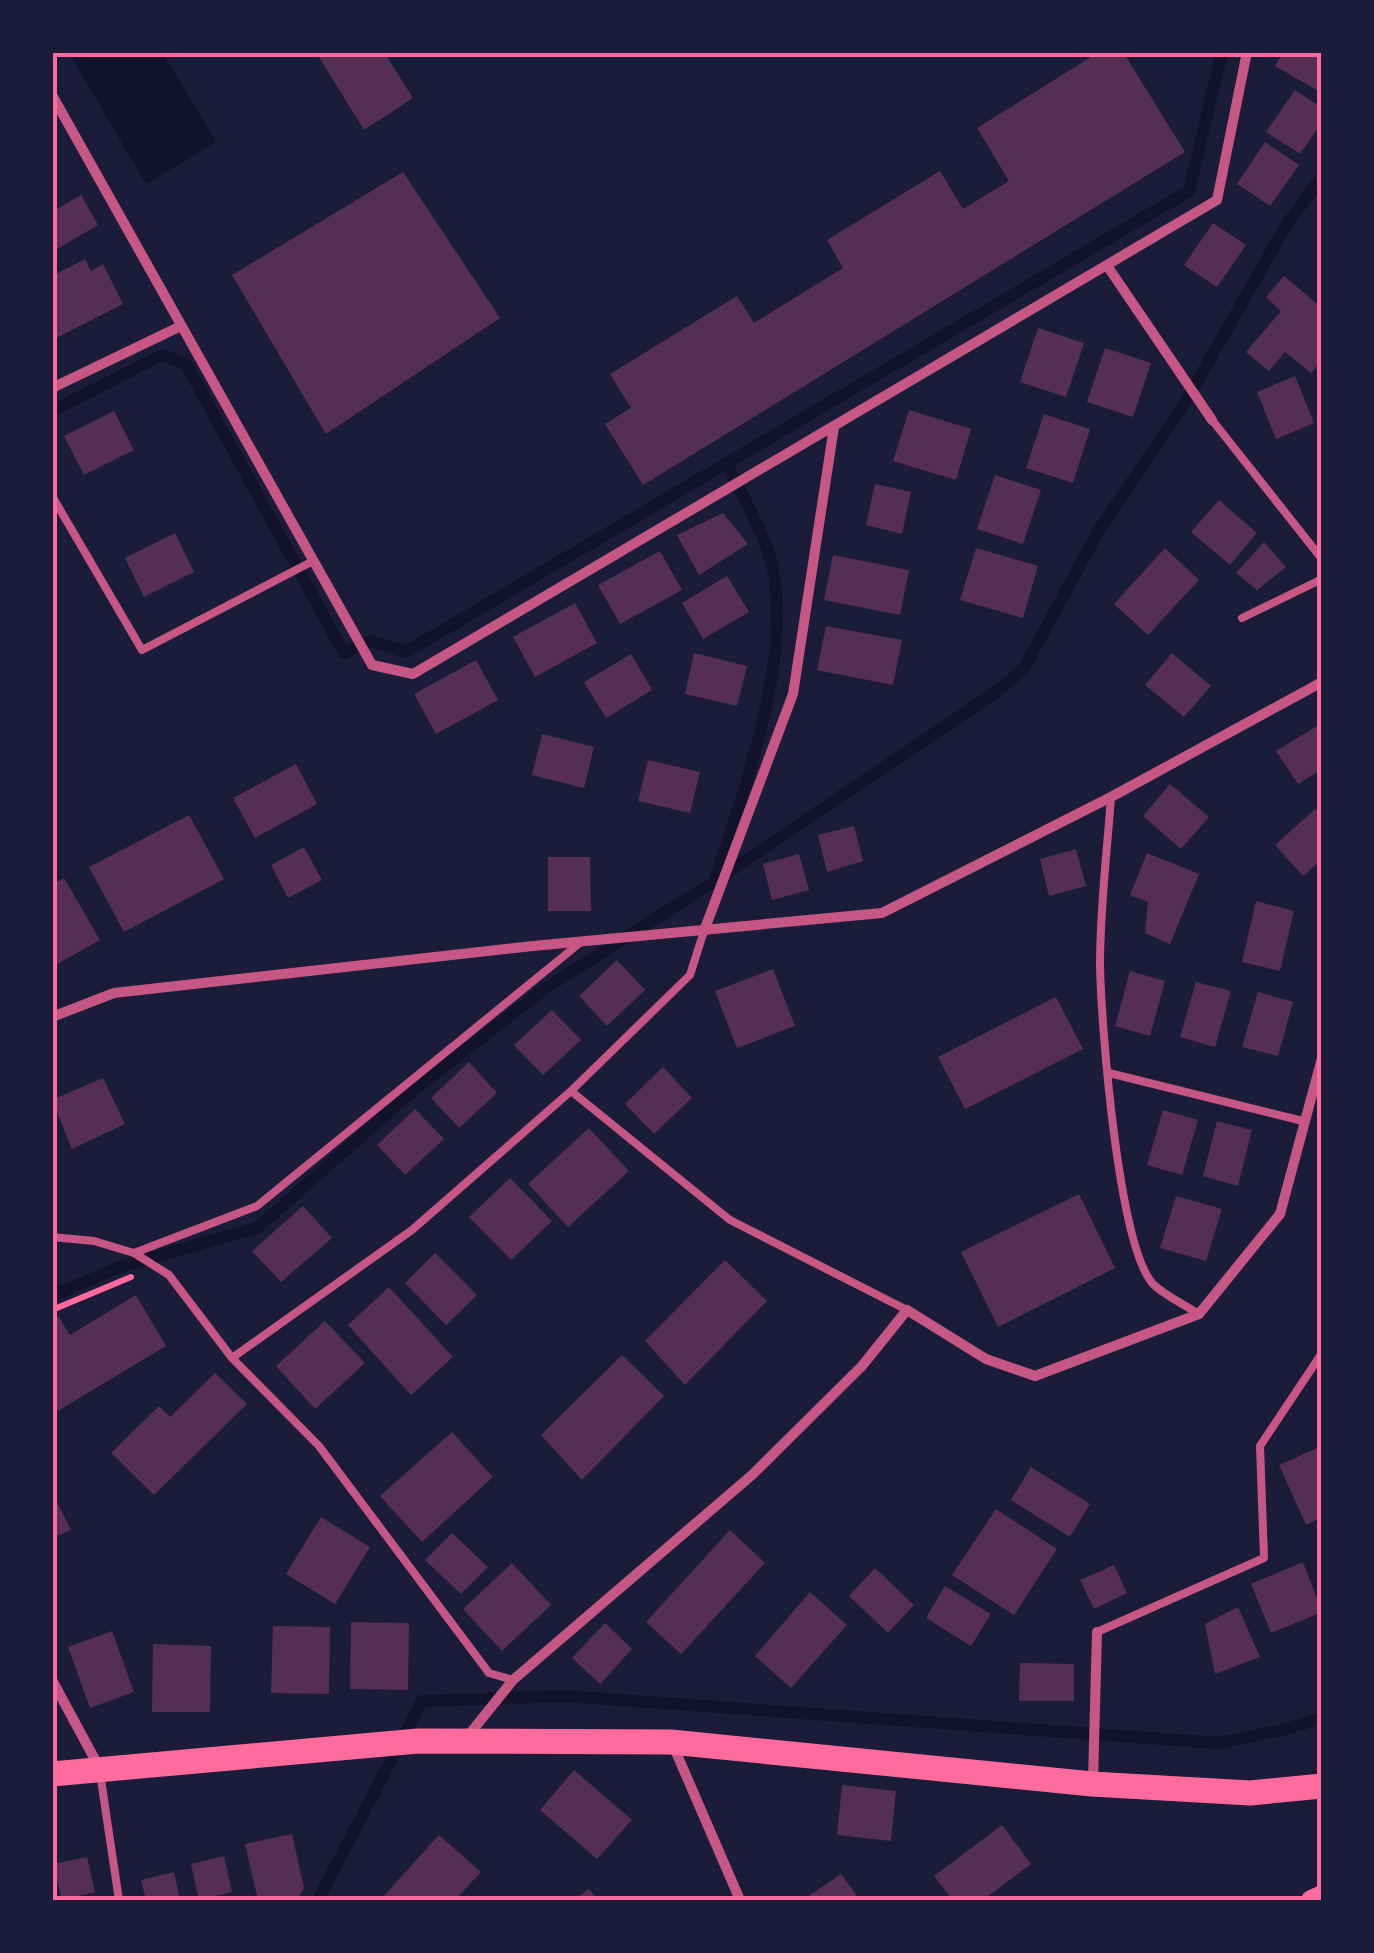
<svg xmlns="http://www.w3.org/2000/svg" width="1374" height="1953" viewBox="0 0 1374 1953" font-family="'Source Sans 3',sans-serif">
<rect width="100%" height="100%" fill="#1b1b3a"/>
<!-- water -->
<path fill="#12122b" d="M69,53h94l53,89 -70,42z"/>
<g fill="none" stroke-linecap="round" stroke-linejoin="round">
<!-- stream -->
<path stroke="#12122b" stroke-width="12" d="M52,411l110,-56 24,9 158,289 27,-12 35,11 783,-461 33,-139
M721,877l275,-185 28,-24 75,-138 86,-127 102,-179 35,-47
M52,1296l68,-29 137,-39 158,-139 131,-101 169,-107c28,-89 83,-235 54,-327 -10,-30 -28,-61 -42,-90
M318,1900l104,-199 142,-5 655,47 67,-14 36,-11"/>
</g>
<!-- building -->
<path fill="#542f53" d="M316,52h68l29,46 -49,32z
M1099,52h24l62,100 -542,333 -38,-61 26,-16 -21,-34 127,-78 17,27 89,-55 -16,-28 113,-69 23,38 46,-28 -32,-53z
M1283,52h39v41l-47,-27z
M1295,90l27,18v14l-22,32 -34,-22z
M1265,142l34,23 -29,41 -33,-22z
M403,172l97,146 -174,116 -94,-159z
M81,195l17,30 -46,27v-40z
M1213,223l33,22 -29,42 -33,-22z
M85,259l6,12 12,-7 20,40 -69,35 -2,-63z
M1284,276l38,32 -4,18 4,3v31l-11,13 -26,-21 -16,19 -23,-19 35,-41 -15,-14z
M1038,328l46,15 -18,54 -46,-15z
M1105,348l46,15 -18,54 -46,-15z
M1295,376l19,47 -38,16 -19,-47z
M909,410l62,19 -15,51 -63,-19z
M114,411l20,39 -50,25 -20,-39z
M1044,414l46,15 -17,54 -47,-15z
M995,475l46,15 -18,54 -46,-15z
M875,484l36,8 -9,42 -36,-9z
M1219,500l38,33 -27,32 -39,-33z
M723,513l25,31 -49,31 -22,-40z
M175,533l19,39 -50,25 -19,-39z
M1264,542l22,25 -29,23 -21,-17z
M976,548l62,18 -15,52 -63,-18z
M1165,548l34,32 -51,55 -34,-31z
M660,551l22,39 -62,34 -22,-39z
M833,555l76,15 -9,45 -76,-15z
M727,576l22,36 -46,27 -21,-36z
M575,603l22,40 -62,34 -22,-40z
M826,626l76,14 -9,45 -76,-15z
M694,653l53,13 -10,40 -52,-12z
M1172,653l39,33 -27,31 -39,-32z
M631,654l21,36 -46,28 -22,-36z
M476,660l22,40 -62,34 -22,-40z
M1322,723v46l-24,15 -22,-33z
M542,734l52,13 -10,41 -52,-13z
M648,760l52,12 -10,41 -52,-12z
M296,764l21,40 -62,34 -22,-40z
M1170,784l39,33 -28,32 -38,-33z
M1315,809l7,7v43l-19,17 -28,-31z
M189,815l35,64 -100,53 -35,-65z
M854,826l9,35 -36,11 -9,-37z
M304,847l18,33 -34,18 -17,-33z
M1076,849l10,37 -37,10 -9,-37z
M1147,853l52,21 -29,70 -25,-11 3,-31 -18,-7z
M799,854l10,36 -37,10 -9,-36z
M548,857h42l1,54h-43z
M64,878l36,62 -48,27v-82z
M1256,901l38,10 -14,60 -38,-9z
M617,960l28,30 -38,36 -28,-30z
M773,969l22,57 -58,22 -22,-57z
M1130,971l35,10 -15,55 -35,-10z
M1196,982l35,9 -16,56 -35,-10z
M1258,992l35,10 -15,54 -36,-9z
M1056,997l27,52 -118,60 -27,-52z
M552,1010l29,30 -38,35 -29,-30z
M469,1062l28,31 -38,35 -28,-30z
M663,1067l29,31 -38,36 -29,-30z
M103,1078l22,46 -53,25 -20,-49z
M415,1109l29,30 -39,36 -28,-30z
M1163,1110l35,10 -16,55 -35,-10z
M1217,1121l35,9 -14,56 -35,-10z
M589,1128l40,43 -61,56 -40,-43z
M510,1178l42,43 -41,39 -42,-43z
M1079,1194l36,74 -117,59 -37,-75z
M1176,1196l46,13 -16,52 -46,-13z
M303,1206l29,32 -51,44 -29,-31z
M435,1253l42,42 -31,30 -41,-42z
M725,1260l42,41 -82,84 -40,-44z
M389,1287l64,70 -42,38 -63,-70z
M136,1295l30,51 -110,66 -4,-5v-88l6,-3 12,19z
M325,1321l40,42 -50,46 -39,-43z
M622,1355l42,41 -82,84 -41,-45z
M215,1373l32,31 -93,91 -43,-42 48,-47 11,11z
M452,1432l41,45 -71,65 -42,-46z
M1322,1446v71l-16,8 -27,-60z
M1031,1467l59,37 -20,33 -59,-37z
M52,1492l19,38 -19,8z
M996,1509l61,40 -43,66 -62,-40z
M321,1517l49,30 -35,57 -49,-30z
M730,1530l35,33 -84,91 -35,-32z
M452,1533l36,34 -27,27 -36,-34z
M1303,1562l19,50 -51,21 -20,-49z
M512,1563l39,42 -49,46 -39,-42z
M1114,1565l13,28 -33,16 -14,-29z
M875,1568l39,37 -26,28 -39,-37z
M945,1586l46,28 -20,32 -45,-28z
M810,1592l37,33 -56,63 -36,-32z
M1238,1607l22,50 -45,17 -10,-50z
M351,1622l58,1 -1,67 -58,-1z
M605,1623l27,26 -32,35 -28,-26z
M273,1626l57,1 -1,67 -58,-1z
M112,1631l22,61 -44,16 -22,-61z
M153,1644l58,2 -1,66h-58z
M1020,1663l54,1v37h-55z
M574,1770l58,50 -35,39 -57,-49z
M842,1785l54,6 -5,50 -54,-6z
M1002,1825l29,39 -48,36h-30l-19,-24z
M292,1834l12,54 -8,12h-38l-13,-56z
M439,1835l42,37 -26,28h-75z
M224,1856l8,36 -33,8 -8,-36z
M87,1857l8,35 -33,8 -9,-36z
M174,1872l6,28h-34l-5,-20z
M841,1874l19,26h-57z
M589,1889l9,11h-24z"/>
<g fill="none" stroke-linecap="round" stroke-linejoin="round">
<!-- path -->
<path stroke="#ff6b9d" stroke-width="6" d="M52,1310l79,-33"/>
<!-- service -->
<path stroke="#c65784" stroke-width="8" d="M1212,420l110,139
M52,496l90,154 171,-89
M1242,618l80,-39
M1111,797c-4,55 -11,112 -11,168 1,56 18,284 54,320 12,11 31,20 45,29
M1109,1073l194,48
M571,1091l159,129 177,90
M52,1237l42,4 40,12 35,22 63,83 87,88 170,227 24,7
M134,1253l123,-47 324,-264
M232,1358l180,-128 159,-139 119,-116 14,-44
M1097,1632l167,-74 -4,-112 62,-93
M100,1773l19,127"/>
<!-- minor -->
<path stroke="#c65784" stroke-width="10" d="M52,95l320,570 41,9 804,-474 30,-148
M1108,267l104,153
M52,388l129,-62
M704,931l89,-237 41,-267
M52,1017l62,-24 419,-47 349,-33 229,-116 211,-115
M52,1680l47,87
M468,1736l45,-56 239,-205 110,-109 45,-56 79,49 49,17 164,-62 81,-100 42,-156
M672,1743l68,157
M1093,1781l4,-149"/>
<!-- secondary -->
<path stroke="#ff6b9d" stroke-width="20" d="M1311,1900l11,-5"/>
<!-- primary -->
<path stroke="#ff6b9d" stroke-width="25" d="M52,1774l366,-33 253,1 421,42 158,9 72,-7"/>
</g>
<!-- border -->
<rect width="1374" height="1953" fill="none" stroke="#1b1b3a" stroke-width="110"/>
<rect x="55" y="55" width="1264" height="1843" fill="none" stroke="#ff6b9d" stroke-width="4"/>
</svg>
